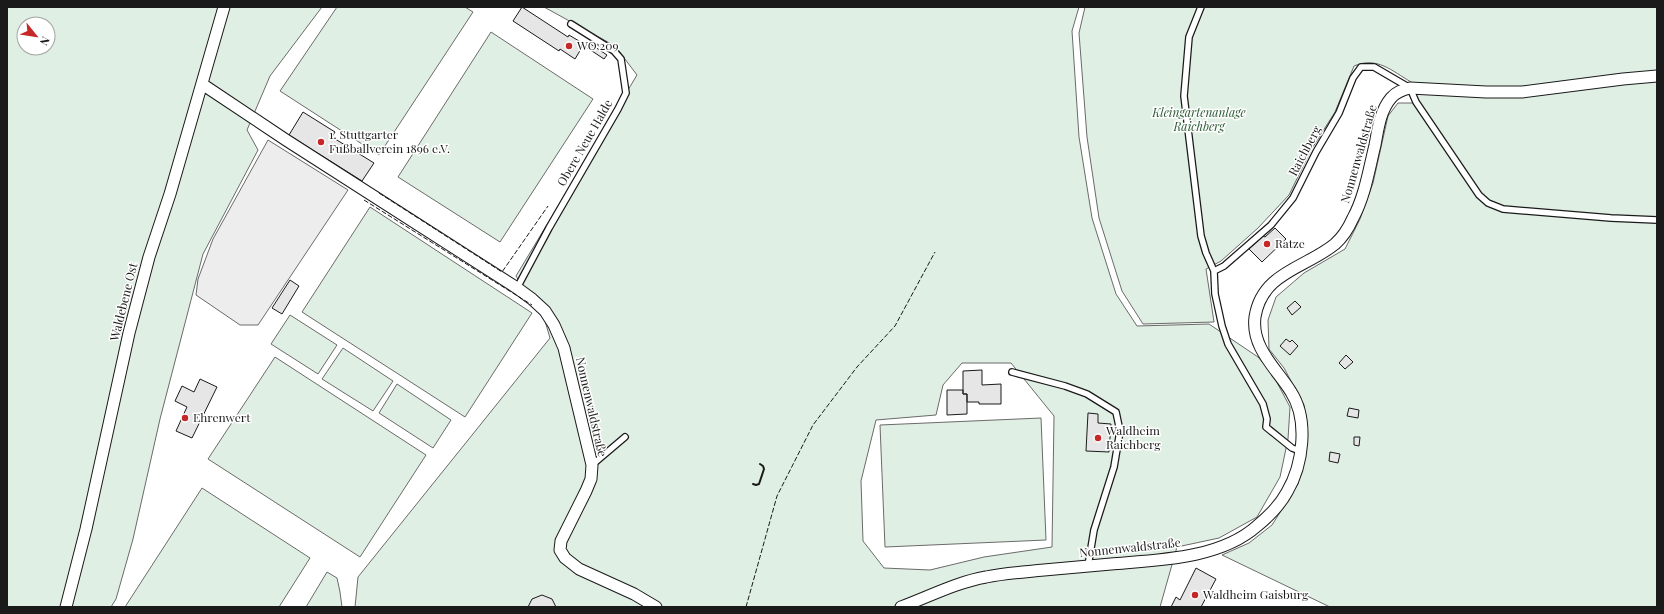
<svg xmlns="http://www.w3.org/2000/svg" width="1664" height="614" viewBox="0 0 1664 614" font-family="'Playfair Display',serif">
<rect width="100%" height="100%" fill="#fff"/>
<!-- green -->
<path fill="#e0efe3" stroke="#6a6a6a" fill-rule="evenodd" d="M7,7h315l-52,69 -23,54 11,20 -55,104 -43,165 -27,120 -17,60 -5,8h-104zM24,24h24v24h-24z
M337,7h128l8,5 -94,143 -99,-64z
M544,7h535l-7,24 7,106 13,81 24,76 21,32 72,-2 49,33 14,16 18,34 -2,32 -8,38 -23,40 -38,21 -42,9 -17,60h-805l3,-30 192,-239 -5,-17 -29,-45 121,-201 -22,-29zM962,363h49l43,53 -2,131 -68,10 -54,13 -46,-2 -21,-27 -2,-60 15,-61 60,-5 7,-30z
M1085,7h572v600h-327l-108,-52 27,-12 23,-18 26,-41 8,-39 -2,-40 -20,-37 -15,-19 -1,-29 8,-23 28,-24 41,-24 15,-30 13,-36 15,-67 10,-13h16l-3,-21c-19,-11 -34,-26 -57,-16l-19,46 -24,38 -22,45 -31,33 -37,33 -15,8 8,53 -71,2 -21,-33 -23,-73 -12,-81 -8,-104z
M491,32l102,67 -93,143 -102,-65z
M370,207l162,106 -67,104 -163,-105z
M290,315l47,30 -19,29 -47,-30z
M343,348l50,33 -20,30 -51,-32z
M275,357l151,98 -66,102 -152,-98z
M397,384l54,36 -18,28 -54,-35z
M1041,418l5,122 -161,7 -5,-122z
M202,488l108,70 -31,49h-154z
M327,572l10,6 3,14 2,15h-36z"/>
<!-- parking -->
<path fill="#ededed" stroke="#6a6a6a" d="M268,140l80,50 -90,135h-18l-44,-30 2,-16 15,-40z"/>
<!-- building -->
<path fill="#e6e6e6" stroke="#1a1a1a" d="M522,7l46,30 1,-2 15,9 -9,15 -15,-10 -1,2 -46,-30z
M586,41l21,14 -3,4 -21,-14z
M303,112l32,20 -3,5 42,26 -12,18 -73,-46z
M1275,228l11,11 -24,23 -13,-13 14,-13 2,1z
M290,280l9,6 -17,28 -10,-6z
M1295,301l6,6 -9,8 -5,-7z
M1286,339l4,3 2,-2 6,6 -8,9 -10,-9z
M1346,355l7,7 -8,7 -6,-6z
M982,370v15l19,-1v20h-22v-2h-12v-8h-4v-23z
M200,379l17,8 -25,51 -16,-7 11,-24 -12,-6 7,-15 12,6z
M947,390h16v4h4v20l-20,1z
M1349,408l10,2 -1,8 -11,-2z
M1088,413l10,1v9l13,1 -2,28 -23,-1z
M1354,437h6l-1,9 -5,-1z
M1330,452l10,2 -2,9 -9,-2z
M1196,568l20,11 -15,28h-30l5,-10 4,3z
M542,595l10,4 4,8h-28l4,-8z"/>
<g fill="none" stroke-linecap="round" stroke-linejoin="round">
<!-- service casing -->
<g stroke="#1a1a1a" stroke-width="8">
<path id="service" d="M1201,7l-12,30 -5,59 17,140 5,17 8,18 1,23 7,32 6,18 35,60 4,15 -1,8 26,21 8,3
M1214,271l10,-5 47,-41 22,-27 23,-46 23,-39 14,-35 8,-11h13l36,21 6,14 63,93 9,8 15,6 108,9 46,2
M517,288l32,-60 69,-119 8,-16 -5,-34 -7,-8 -43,-27
M1012,372l53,14 22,8 29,18 4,19 -6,36 -20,63 -6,36
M592,465l33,-28"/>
</g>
<!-- minor casing -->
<g stroke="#1a1a1a" stroke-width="13">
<path id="minor" d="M202,84l84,56 231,148 15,11 13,12 9,14 10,23 28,117 -1,14 -5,12 -25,50 -1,9 5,8 14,11 55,25 22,13
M66,607l20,-78 43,-196 20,-76 21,-63 54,-187
M901,607c27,-10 56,-25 85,-30 19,-4 39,-5 58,-7 22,-2 45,-4 67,-6 47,-4 109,-5 146,-38 11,-9 23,-21 30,-34 16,-27 22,-72 4,-100 -14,-23 -40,-44 -36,-75 7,-45 51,-49 80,-73 8,-7 14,-17 18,-26 12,-22 16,-49 22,-73 3,-16 5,-34 16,-47 5,-6 11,-8 19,-10l76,4h36l101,-13 34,-3"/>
</g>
<!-- service -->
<use href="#service" stroke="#fff" stroke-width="5.5"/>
<!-- minor -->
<use href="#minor" stroke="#fff" stroke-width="11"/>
<!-- fence -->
<path stroke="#1a1a1a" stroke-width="1" stroke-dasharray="5 2" stroke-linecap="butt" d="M379,193l123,79 46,-66
M364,200l168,105
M746,607l31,-111 36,-71 44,-58 38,-41 40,-74"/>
<!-- wall -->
<path stroke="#1a1a1a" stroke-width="2" d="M753,484l3,1 3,-1 5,-15 -1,-3 -3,-2"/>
</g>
<!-- markers -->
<g fill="#c62828" stroke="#fff" stroke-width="1.5">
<circle cx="569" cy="46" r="4"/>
<circle cx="321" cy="142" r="4"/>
<circle cx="1267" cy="244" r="4"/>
<circle cx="185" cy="418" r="4"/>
<circle cx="1098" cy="438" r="4"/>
<circle cx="1195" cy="595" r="4"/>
</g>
<g text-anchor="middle" stroke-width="3" stroke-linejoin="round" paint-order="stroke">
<!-- poi labels -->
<g font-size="12" fill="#1a1a1a" stroke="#fff" text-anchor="start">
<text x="577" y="50">WO 209</text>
<text x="329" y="139">1. Stuttgarter<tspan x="329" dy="14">Fußballverein 1896 e.V.</tspan></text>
<text x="1275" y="248">Ratze</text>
<text x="193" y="422">Ehrenwert</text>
<text x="1106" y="435">Waldheim<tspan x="1106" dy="14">Raichberg</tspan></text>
<text x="1203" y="599">Waldheim Gaisburg</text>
</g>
<!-- park labels -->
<g font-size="12" font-style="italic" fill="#2b5a34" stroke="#fff">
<text x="1199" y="117">Kleingartenanlage<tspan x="1199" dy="14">Raichberg</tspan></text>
</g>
<!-- street labels -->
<g font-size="12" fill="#1a1a1a" stroke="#fff">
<text transform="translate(585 143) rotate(-60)" y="4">Obere Neue Halde</text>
<text transform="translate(1305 151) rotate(-62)" y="4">Raichberg</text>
<text transform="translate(1359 154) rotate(-74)" y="4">Nonnenwaldstraße</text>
<text transform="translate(124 302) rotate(-76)" y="4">Waldebene Ost</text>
<text transform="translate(591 407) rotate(77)" y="4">Nonnenwaldstraße</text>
<text transform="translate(1130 548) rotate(-6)" y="4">Nonnenwaldstraße</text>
</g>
</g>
<!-- border -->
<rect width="1664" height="614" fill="none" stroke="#1a1a1a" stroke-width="16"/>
<!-- north arrow -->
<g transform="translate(36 36) rotate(120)"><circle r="19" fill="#ffffff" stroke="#a3a3a3"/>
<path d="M0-3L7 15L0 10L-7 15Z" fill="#c62828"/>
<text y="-6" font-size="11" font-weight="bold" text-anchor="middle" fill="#1a1a1a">N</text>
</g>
</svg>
